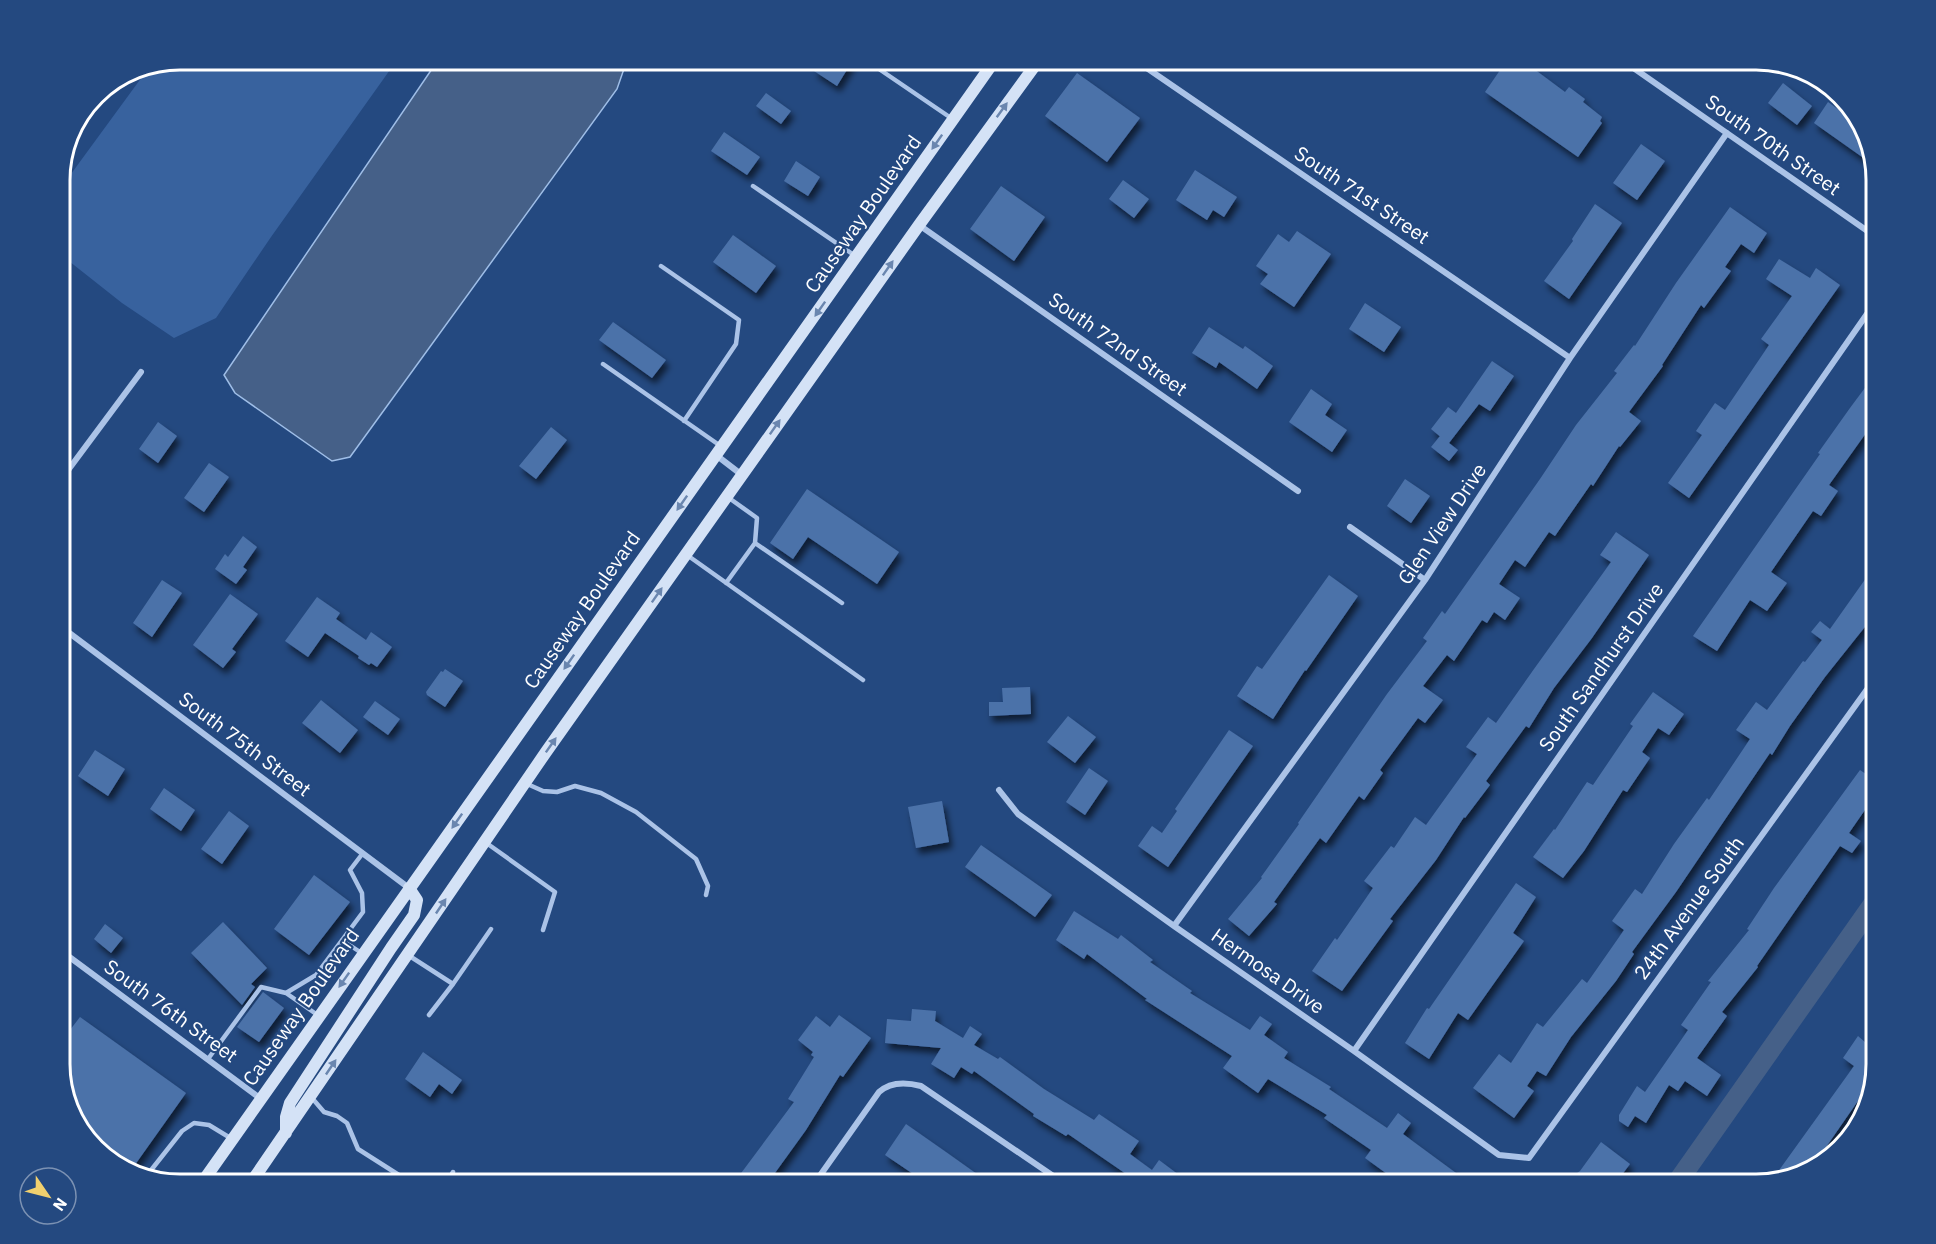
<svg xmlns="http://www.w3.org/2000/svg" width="1936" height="1244" viewBox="0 0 1936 1244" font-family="'IBM Plex Sans',sans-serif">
<defs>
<filter id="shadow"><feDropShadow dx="3.5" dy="6" stdDeviation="3" flood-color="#0009"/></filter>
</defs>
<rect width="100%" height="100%" fill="#244980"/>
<!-- green -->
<path fill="#38629e" d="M181,60h216l-126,177 -55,81 -42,20 -52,-35 -62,-49v-65l90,-123z"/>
<!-- water -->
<path fill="#456088" stroke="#9fbee7" stroke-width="1.5" d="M438,60h181l6,6 -8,23 -267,368 -18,4 -97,-68 -11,-18z"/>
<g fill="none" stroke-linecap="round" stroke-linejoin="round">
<!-- canal -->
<path stroke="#456088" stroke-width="20" d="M1676,1184l200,-284"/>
</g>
<!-- building -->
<path fill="#4c72a9" filter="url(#shadow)" d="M821,60h32l-16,26 -23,-15z
M1507,60h15l43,32 4,-5 16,12 -2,3 19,15 -2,4 2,2 -24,34 -93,-65z
M1077,73l63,45 -33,44 -62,-46z
M1783,83l29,23 -15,19 -29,-22z
M766,93l25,18 -10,13 -25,-18z
M1828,102l33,24 11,38 -58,-41z
M724,132l36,25 -13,18 -36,-24z
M1641,144l24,17 -28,39 -24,-17z
M796,161l24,16 -12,19 -24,-15z
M1195,170l42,27 -13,20 -11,-7 -6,10 -31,-20z
M1123,180l26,19 -15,19 -25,-19z
M1001,186l44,31 -31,44 -44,-32z
M1595,204l27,19 -53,76 -25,-18 29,-40 -1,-2z
M1730,207l37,26 -13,20 -13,-9 -16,23 6,4 -27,37 -3,-3 -39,60 1,1 -34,46 12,9 -21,26 -1,-1 -26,40 -2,-2 -36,52 -6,-4 -24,35 -10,-7 -16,24 21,14 -15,22 -11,-8 -7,11 -5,-3 -28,41 -7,-6 -24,31 20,14 -18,23 -7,-5 -38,52 3,3 -19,27 -5,-4 -33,47 -6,-5 -46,64 3,2 -28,32 -21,-17 34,-41 -1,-1 38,-53 -1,-1 89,-129 40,-53 -4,-3 19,-27 3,3 95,-135 36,-54 41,-52 -3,-2 20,-26 1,1 41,-63z
M1297,231l34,23 -37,53 -34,-23 8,-10 -12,-8 22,-32 11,8z
M733,235l43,31 -20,27 -43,-31z
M1779,259l31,19 6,-10 24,17 -151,213 -21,-15 34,-48 -6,-4 19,-28 10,7 44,-65 -8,-6 31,-43 -26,-17z
M1365,303l36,24 -17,25 -35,-23z
M613,322l53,38 -14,18 -53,-38z
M1209,327l34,22 2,-3 28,20 -16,23 -38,-27 -3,6 -24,-15z
M1492,361l22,15 -24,35 -11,-7 -30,39 9,7 -9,11 -18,-14 9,-11 8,7 -17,-14 17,-22 8,6z
M1876,373v46l-47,66 9,6 -17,25 -8,-5 -42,61 16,11 -20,28 -17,-11 -33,51 -24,-15 127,-182 -2,-1 32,-45z
M1311,389l21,15 -7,11 22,15 -15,22 -43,-30z
M158,422l19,14 -19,27 -19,-14z
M551,427l16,13 -31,39 -17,-13z
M209,463l20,14 -25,35 -20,-14z
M1405,479l25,17 -19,27 -24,-17z
M807,489l92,63 -22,32 -69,-47 -15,22 -23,-16z
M1616,532l33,23 -57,83 -38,50 -25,40 -3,-2 -40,55 4,4 -25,33 -1,-1 -28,43 -46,59 3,2 -51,70 -30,-20 23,-33 2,2 36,-52 -9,-7 27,-35 3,2 21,-31 11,8 51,-71 -11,-7 22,-30 8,6 38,-54 77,-107 -11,-7z
M243,536l14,11 -14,20 4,3 -11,14 -21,-15 10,-15 3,3z
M1876,564v49l-51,64 -35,49 -18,29 -2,-2 -94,139 -44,60 2,2 -18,27 -45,56 -25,39 -9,-5 -10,15 7,5 -20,27 -41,-30 26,-34 12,9 26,-40 6,4 39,-48 5,4 37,-53 -12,-9 23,-32 7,5 32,-50 33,-46 2,2 41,-61 -14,-9 20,-28 11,8 36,-49 2,1 17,-22 -11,-8 9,-11 10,8z
M1329,575l29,21 -52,75 -1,-1 -32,49 -36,-23 20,-30 5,3z
M162,580l20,13 -30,44 -19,-14z
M230,594l28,20 -26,35 4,3 -13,16 -30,-23z
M317,597l23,16 -4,6 30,21 5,-8 21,15 -15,20 -6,-4 -2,2 -11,-7 1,-2 -34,-23 -17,24 -23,-16z
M445,669l18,12 -18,26 -18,-12 -1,-3 15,-21 2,1z
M1030,687l1,27 -42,2v-14h14l-1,-14z
M1653,692l31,22 -15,21 -11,-7 -16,24 8,6 -23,34 -4,-2 -39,61 -21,27 -30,-21 21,-28 1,1 32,-48 6,3 40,-59 -3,-2z
M321,700l37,30 -18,23 -38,-30z
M375,701l25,18 -12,16 -25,-18z
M1068,716l28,21 -21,26 -28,-21z
M1229,730l24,16 -85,121 -30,-21 14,-20 10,7 15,-22 -2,-2z
M95,750l30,19 -17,27 -30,-20z
M1089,768l19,13 -23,34 -19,-13z
M1860,770l16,11v33l-9,-7 -18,26 12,8 -9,12 -12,-7 -83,120 1,1 -36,45 5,4 -30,42 24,17 -14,21 -22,-15 -7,10 -9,-6 -23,38 -11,-7 -7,11 -9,-6v-6l18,-29 8,6 43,-62 -7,-5 30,-43 -3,-1 41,-51 -2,-1 27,-41z
M164,788l31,22 -14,21 -31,-22z
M942,801l7,41 -33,6 -8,-41z
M229,811l20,15 -27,38 -21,-15z
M981,845l71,50 -17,22 -70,-50z
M314,875l36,27 -41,53 -35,-26z
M1516,883l20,14 -23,36 11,8 -56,79 -10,-7 -29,46 -24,-16 22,-35 2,1z
M1074,911l44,28 3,-4 32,25 -3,2 42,29 -2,2 60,37 10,-14 12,8 -8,11 24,17 -4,6 47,29 -2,2 58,39 11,-15 13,10 -8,11 68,50h-70l-36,-26 6,-8 -47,-32 3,-3 -59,-36 -10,14 -35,-25 9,-12 -87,-56 2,-1 -60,-45 -3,5 -28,-19z
M223,922l44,46 -16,16 4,3 -13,18 -51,-52z
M105,924l18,14 -12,15 -17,-14z
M263,992l21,16 -25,34 -22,-15z
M912,1009l24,2 -1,10 28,17 7,-12 12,8 -8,11 24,14 2,-2 44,32 50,31 5,-6 40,27 -9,13 22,16 7,-10 32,24h-67l5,-8 -61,-42 -2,2 -33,-20 1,-2 -60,-43 -2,3 -11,-7 -7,11 -23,-14 10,-16 -56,-5 2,-24 24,2z
M839,1015l32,23 -28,39 -3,-2 -34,55 -39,54h-34l61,-82 -6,-3 26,-42 -3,-2 2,-3 -15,-12 18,-24 14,11z
M80,1017l106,76 -54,76 -18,-5 -38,-41 -16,-52v-28z
M1876,1029v35l-7,21 -45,65 2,1 -13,18 -41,11 82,-114 -11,-8 15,-22 8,7z
M423,1052l39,28 -10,14 -13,-10 -9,13 -25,-18z
M906,1124l40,28 45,32h-63l-43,-29z
M1601,1142l29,22 -15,20h-54l19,-13z"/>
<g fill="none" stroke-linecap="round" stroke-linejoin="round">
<!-- service -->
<path stroke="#abc3e7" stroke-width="4.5" d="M879,69l72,49
M753,186l101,69
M661,266l78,54 -3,24 -52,77
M603,364l119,83
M729,498l28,20 -2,25
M687,555l176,125
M726,583l29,-40 87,60
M525,783l18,8 14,1 18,-6 26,7 35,19 60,47 12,27 -2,9
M485,842l70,50 -12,38
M342,940l21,14
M408,955l45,29 38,-55
M286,993l33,23
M429,1015l24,-31
M208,1059l53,-72 25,6 30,-18 47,-63 -1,-19 -12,-23 13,-17
M312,1098l12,14 13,4 10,7 11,26 55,35
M148,1174l34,-43 12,-8 15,2 23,14
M446,1184l7,-12"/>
<!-- minor -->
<path stroke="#abc3e7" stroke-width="6" d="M1135,60l435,298
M1622,60l254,177
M919,225l379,266
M716,455l26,20
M60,481l81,-109
M1350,527l75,53
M60,626l349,262
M999,790l19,24 156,112 180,125 145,104 30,3 347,-481
M1174,926l251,-346 145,-222 157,-225
M60,950l201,149
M1354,1051l522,-750
M814,1184l65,-92c12,-11 27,-10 42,-6l144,98"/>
<!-- secondary -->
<path stroke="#d4e2f6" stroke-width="12" d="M286,1133v-16l4,-14 101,-155 23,-33 3,-15 -8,-12
M201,1184l794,-1124
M250,1184l296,-432 373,-527 120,-165"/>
</g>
<!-- one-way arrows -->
<defs><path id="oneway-solid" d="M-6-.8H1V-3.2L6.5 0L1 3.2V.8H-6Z" transform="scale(1.5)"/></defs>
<g fill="#6a86af">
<use href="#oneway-solid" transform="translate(1002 110) rotate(-54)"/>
<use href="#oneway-solid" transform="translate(937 142) rotate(125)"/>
<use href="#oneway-solid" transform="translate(888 268) rotate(-55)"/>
<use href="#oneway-solid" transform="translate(820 309) rotate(125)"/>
<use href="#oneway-solid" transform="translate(775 427) rotate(-55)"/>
<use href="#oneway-solid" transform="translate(682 503) rotate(125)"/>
<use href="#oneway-solid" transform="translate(657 595) rotate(-55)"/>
<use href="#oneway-solid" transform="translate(569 662) rotate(125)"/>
<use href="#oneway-solid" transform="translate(551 745) rotate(-55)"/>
<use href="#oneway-solid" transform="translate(457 821) rotate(125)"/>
<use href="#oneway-solid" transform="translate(441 906) rotate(-56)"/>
<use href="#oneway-solid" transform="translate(344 980) rotate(125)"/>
<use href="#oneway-solid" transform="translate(331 1067) rotate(-56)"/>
</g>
<g text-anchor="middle" stroke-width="4.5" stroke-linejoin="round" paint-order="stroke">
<!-- street labels -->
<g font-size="20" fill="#fff" stroke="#244980">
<text transform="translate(1773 145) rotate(35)" y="7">South 70th Street</text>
<text transform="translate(1362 195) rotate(34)" y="7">South 71st Street</text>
<text transform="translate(863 214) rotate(-55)" y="7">Causeway Boulevard</text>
<text transform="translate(1118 344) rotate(35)" y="7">South 72nd Street</text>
<text transform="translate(1442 524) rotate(-56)" y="7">Glen View Drive</text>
<text transform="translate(582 610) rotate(-55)" y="7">Causeway Boulevard</text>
<text transform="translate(1601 667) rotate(-55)" y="7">South Sandhurst Drive</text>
<text transform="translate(245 744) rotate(37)" y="7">South 75th Street</text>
<text transform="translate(1689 908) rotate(-54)" y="7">24th Avenue South</text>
<text transform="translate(1268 971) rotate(35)" y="7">Hermosa Drive</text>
<text transform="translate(301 1007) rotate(-55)" y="7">Causeway Boulevard</text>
<text transform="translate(171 1011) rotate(36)" y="7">South 76th Street</text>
</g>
</g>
<!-- crop -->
<path d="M0 0H1936V1244H0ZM180 70H1756A110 110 0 0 1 1866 180V1064A110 110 0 0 1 1756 1174H180A110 110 0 0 1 70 1064V180A110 110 0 0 1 180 70Z" fill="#244980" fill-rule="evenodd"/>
<path fill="none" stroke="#fff" stroke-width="3" d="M180 70H1756A110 110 0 0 1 1866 180V1064A110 110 0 0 1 1756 1174H180A110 110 0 0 1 70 1064V180A110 110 0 0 1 180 70Z"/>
<!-- north arrow -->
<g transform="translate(48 1196) rotate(125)"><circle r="28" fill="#244980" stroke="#7c92b3" stroke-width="1.5"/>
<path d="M0-4.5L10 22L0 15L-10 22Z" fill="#f1d06e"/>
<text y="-9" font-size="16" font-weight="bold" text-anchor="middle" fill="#ffffff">N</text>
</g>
</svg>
